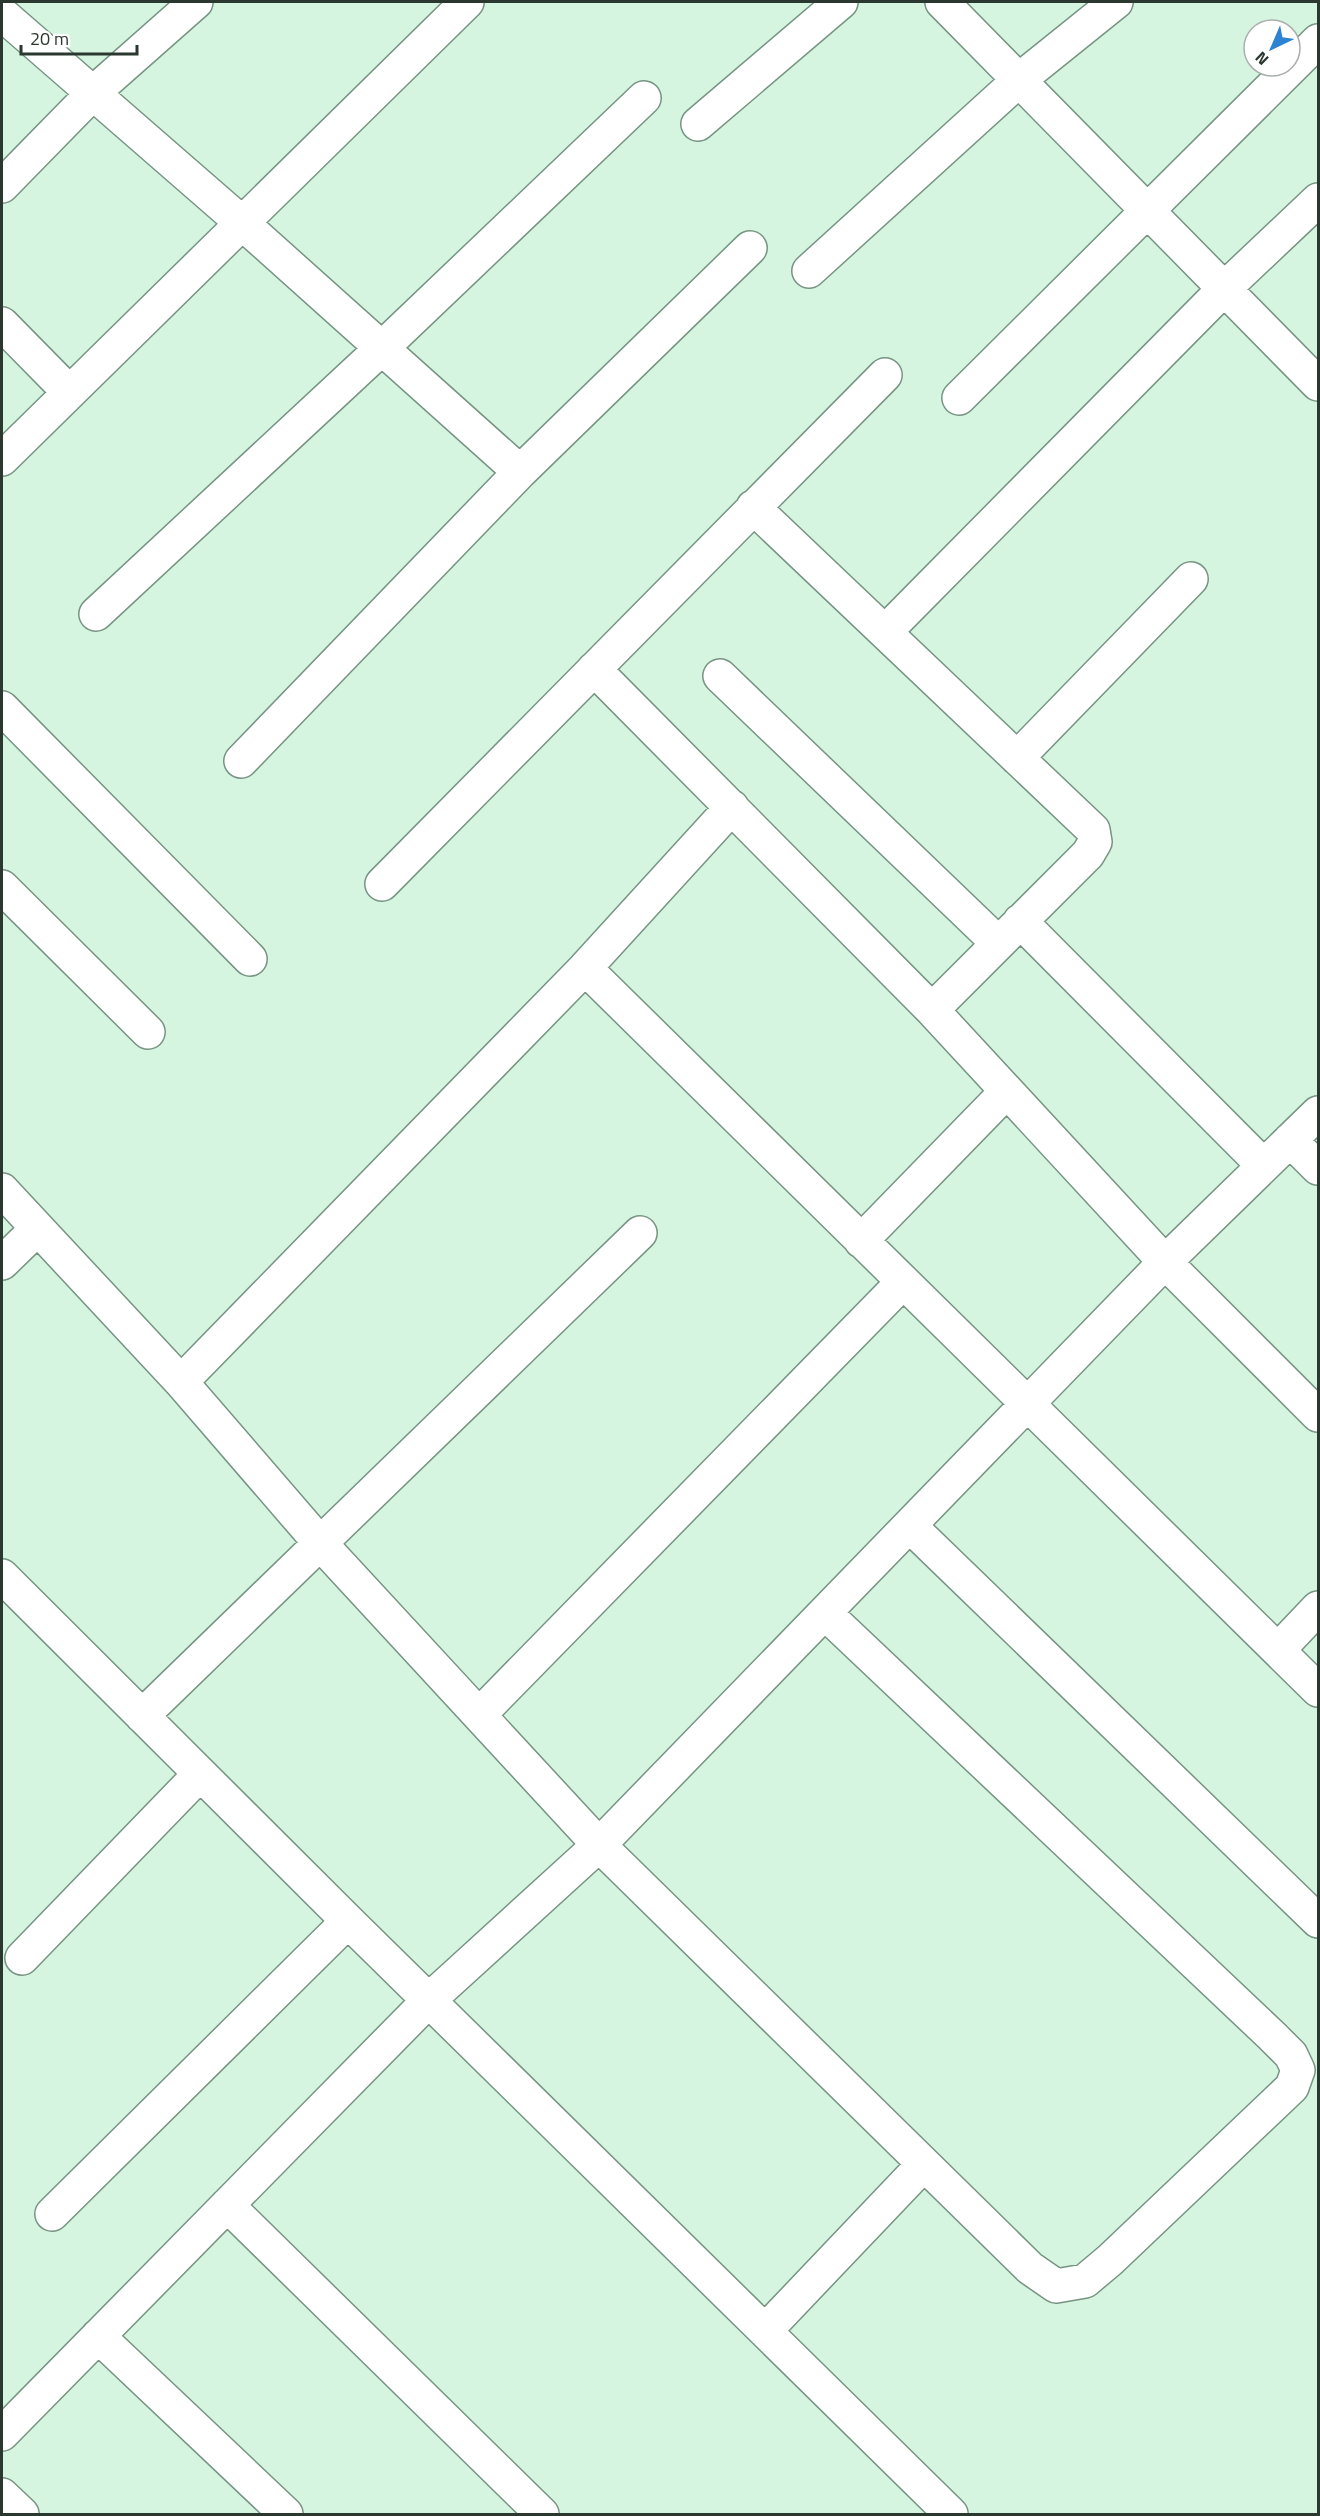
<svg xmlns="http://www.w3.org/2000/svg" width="1320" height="2516" viewBox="0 0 1320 2516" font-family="'Titillium Web',sans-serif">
<rect width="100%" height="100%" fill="#d5f5e1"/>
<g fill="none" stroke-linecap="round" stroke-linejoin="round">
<!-- street casing -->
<g stroke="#779483" stroke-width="36">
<path id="street" d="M942,2l376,382
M2,14l239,208 279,250
M698,124l143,-122
M2,186l91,-93 103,-91
M809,271l210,-191 97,-78
M2,324l67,68
M959,398l359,-357
M2,459l465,-457
M753,507l340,323 2,12 -7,12 -156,156
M96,614l286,-266 262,-250
M885,632l340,-344 93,-88
M594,669l338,341 233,252 153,153
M720,676l278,267
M2,708l248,251
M1017,758l174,-179
M241,761l279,-289 230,-224
M382,884l503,-509
M2,887l146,145
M1020,921l243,244
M585,968l733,722
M1290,1140l28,28
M2,1190l179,192 139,161 279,302 431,423 26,18 29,-5 25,-21 182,-173 6,-17 -7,-15 -19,-19 -447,-423
M861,1241l146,-150
M2,1263l35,-34
M181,1382l404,-414 147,-161
M910,1526l408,395
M2,1576l346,345 603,593
M1278,1650l40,-42
M479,1715l424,-433
M142,1716l498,-483
M22,1958l178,-184
M227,2205l315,309
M52,2214l296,-293
M765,2331l159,-167
M98,2336l188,178
M2,2434l428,-435 169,-154 566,-583 153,-149
M2,2495l20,19"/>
</g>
<!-- street -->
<use href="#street" stroke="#fff" stroke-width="33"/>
</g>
<!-- border -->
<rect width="1320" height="2516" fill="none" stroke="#2b3830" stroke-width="6"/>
<!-- north arrow -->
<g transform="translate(1272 48) rotate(224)"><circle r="28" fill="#ffffff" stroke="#aaafac" stroke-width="1.5"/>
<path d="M0-4.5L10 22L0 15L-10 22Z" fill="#2b83d1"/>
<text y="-9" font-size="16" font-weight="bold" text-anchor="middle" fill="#2b3830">N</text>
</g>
<!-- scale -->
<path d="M21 45v9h116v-9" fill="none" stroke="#2b3830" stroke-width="3"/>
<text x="30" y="45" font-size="18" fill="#2b3830" stroke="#ffffff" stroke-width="4.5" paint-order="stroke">20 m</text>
</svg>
